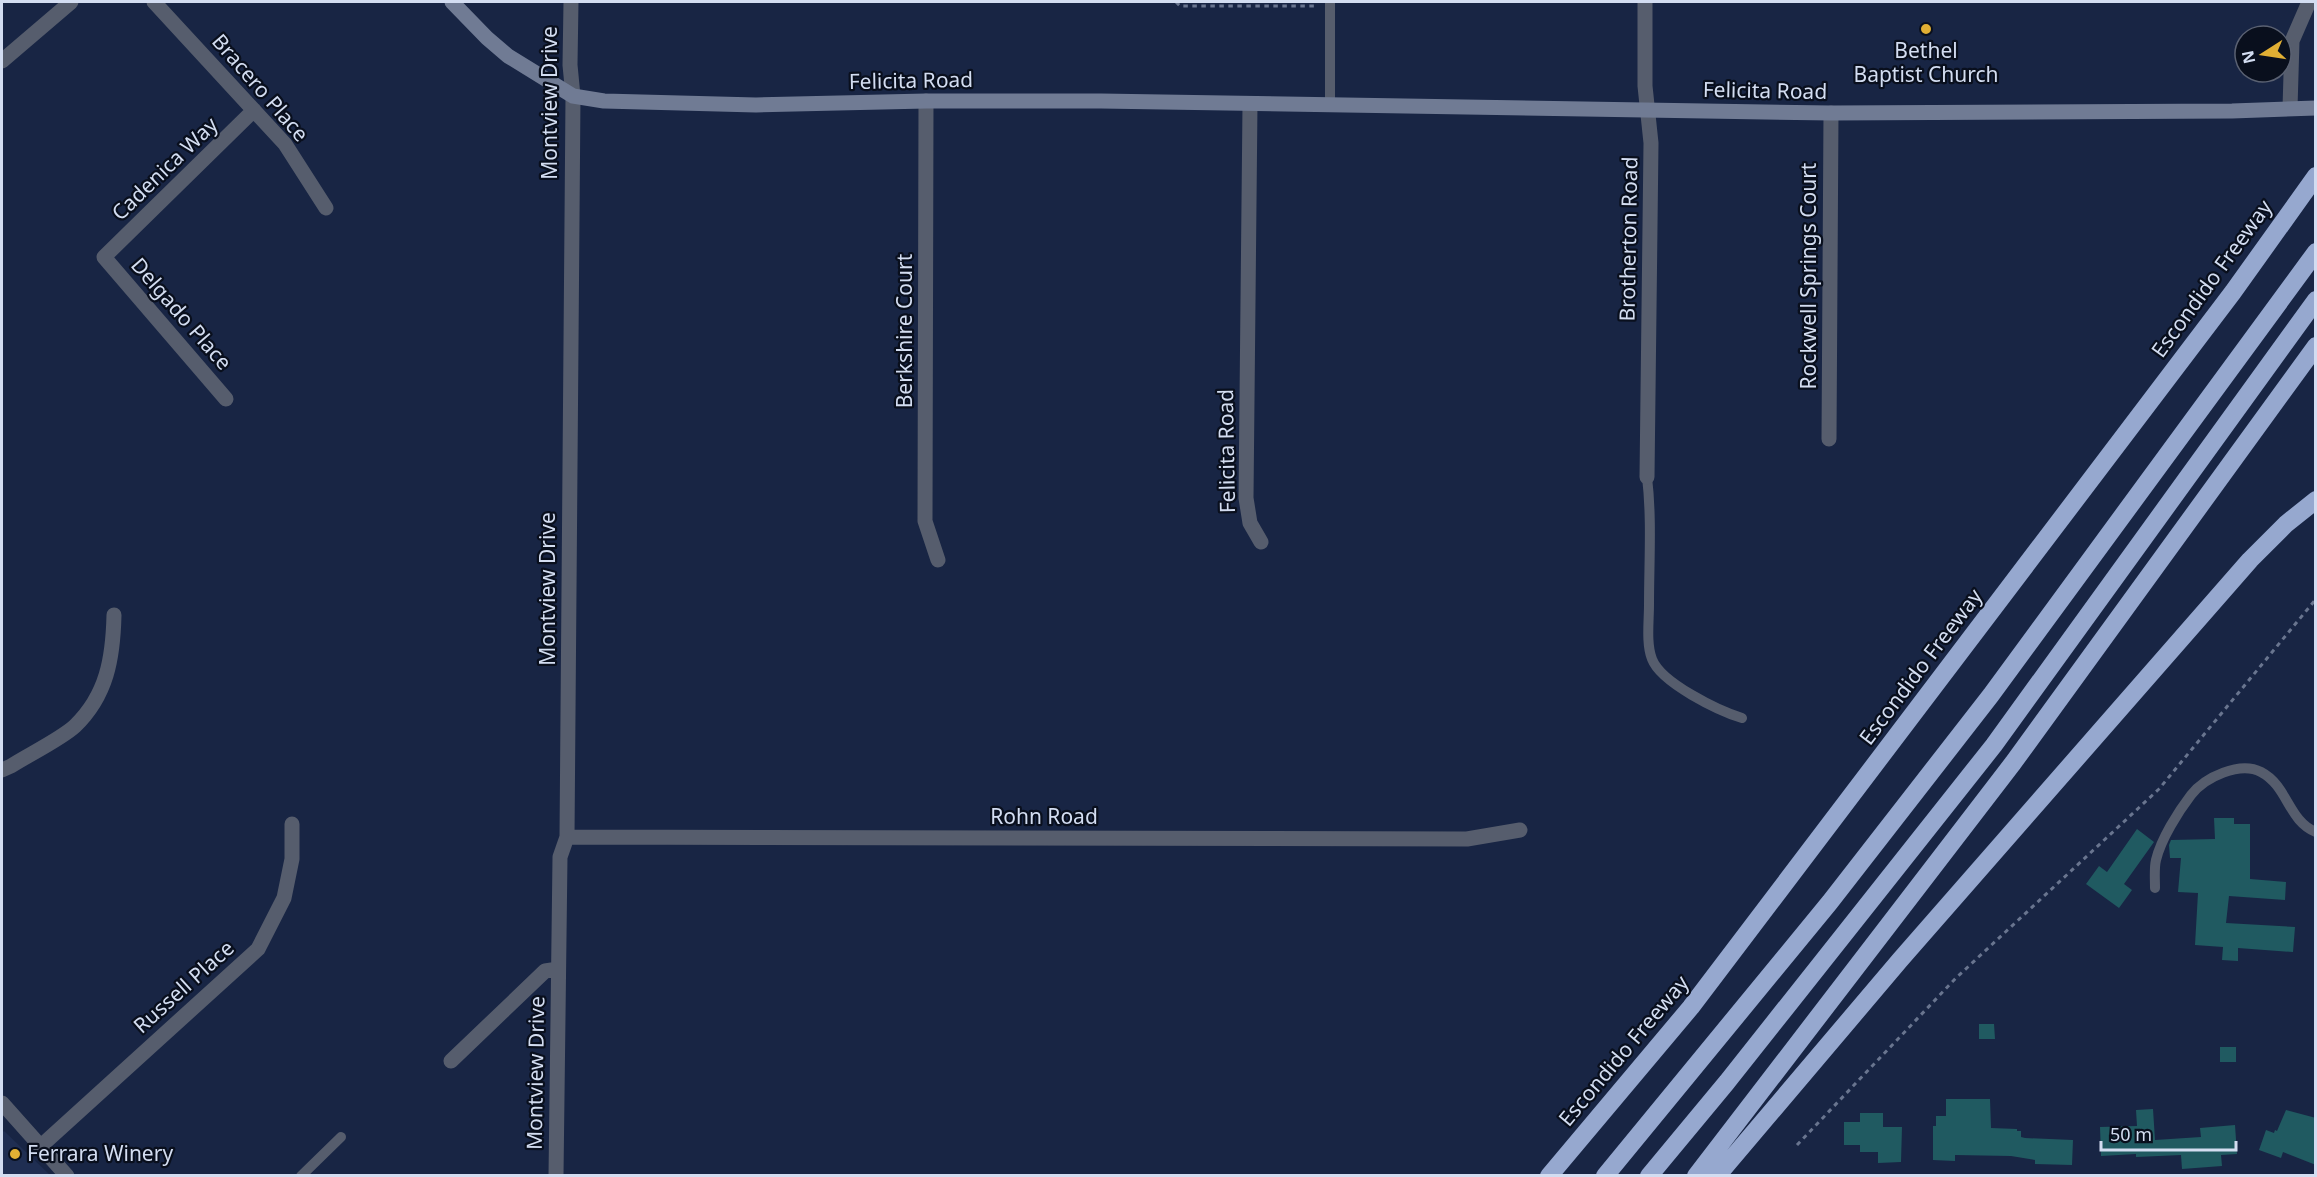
<svg xmlns="http://www.w3.org/2000/svg" width="2317" height="1177" viewBox="0 0 2317 1177" font-family="'Noto Sans',sans-serif">
<rect width="100%" height="100%" fill="#182544"/>
<!-- built -->
<path fill="#1f2e52" d="M4,1131l46,44h-48v-42z"/>
<!-- building -->
<path fill="#205a61" d="M2214,818h20v6h16v55l36,3 -1,18 -56,-4 -3,27 69,4 -2,25 -55,-4v13l-16,-1 1,-13 -28,-2 3,-52 -20,-1 3,-34h-11l-1,-13 2,-5 44,-1z
M2137,829l17,13 -30,42 8,6 -13,18 -33,-24 13,-18 8,6z
M1979,1024h15l1,15h-16z
M2220,1047h16v15h-16z
M1946,1099h44l1,29 26,1v2h4v6l4,1 48,2 -1,25 -37,-1v-4l-24,-4 -56,-1v6l-22,-1v-34h3v-10h10z
M2153,1109l2,31 46,-3 -1,-9 35,-3 2,29 -16,1 1,11 -40,3 -1,-14 -45,2v-3l-35,2 -1,-29 37,-1 -1,-16z
M2286,1110l30,8v47l-33,-13 -2,6 -22,-8 7,-20 8,3 1,-3 2,1z
M1860,1113h23v14h19l-1,35 -23,1v-11h-18v-7h-16v-23h16z"/>
<g fill="none" stroke-linecap="round" stroke-linejoin="round">
<!-- path -->
<path stroke="#69758f" stroke-width="3" stroke-dasharray="4.5 4.5" stroke-linecap="butt" d="M1176,2l4,4h136
M1797,1145l159,-167 203,-189 157,-190"/>
<!-- service -->
<path stroke="#565d6d" stroke-width="10" d="M1330,2v104
M1647,477c5,42 2,85 2,128 0,16 -3,39 3,54 9,24 67,52 90,59
M2155,888c0,-9 -1,-20 1,-28 5,-21 22,-48 35,-65 14,-18 49,-34 70,-23 27,14 27,49 55,60
M301,1176l40,-39"/>
<!-- minor -->
<path stroke="#565d6d" stroke-width="15" d="M154,2l131,142 41,64
M1645,2v84l6,57 -4,334
M2,61l69,-59
M926,101l-1,420 13,39
M1250,104l-4,394 4,25 11,19
M2290,108l2,-67 17,-39
M226,399l-122,-142 150,-147
M1829,439l2,-326
M2,770l9,-4c17,-11 50,-27 64,-40 32,-31 38,-68 39,-111
M567,837l900,2 53,-9
M451,1061l94,-90 13,-2
M2,1103l65,73
M41,1146l217,-197 26,-51 8,-39v-35
M556,1176l4,-319 7,-20 6,-741 -3,-31 1,-63"/>
<!-- secondary -->
<path stroke="#707b94" stroke-width="15" d="M452,2l35,36 21,18 65,40 31,5 152,4 170,-4h175l730,12 401,-2 84,-3"/>
<!-- motorway -->
<path stroke="#96a8cf" stroke-width="18" d="M1549,1176l142,-169 542,-715 83,-116
M1605,1176l225,-274 161,-207 325,-443
M1649,1176l78,-94 267,-337 322,-445
M1696,1176l317,-413 303,-417
M1717,1176l183,-216 350,-400 36,-36 30,-24"/>
</g>
<!-- markers -->
<g fill="#e1af34" stroke="#090f1d" stroke-width="2">
<circle cx="1926" cy="29" r="6"/>
<circle cx="15" cy="1154" r="6"/>
</g>
<g text-anchor="middle" stroke-width="4.5" stroke-linejoin="round" paint-order="stroke">
<!-- poi labels -->
<g font-size="21" fill="#d3ddf1" stroke="#090f1d">
<text x="1926" y="58">Bethel<tspan x="1926" dy="24">Baptist Church</tspan></text>
<text x="27" y="1161" text-anchor="start">Ferrara Winery</text>
</g>
<!-- street labels -->
<g font-size="21" fill="#d3ddf1" stroke="#090f1d">
<text transform="translate(911 81) rotate(-1)" y="7">Felicita Road</text>
<text transform="translate(260 88) rotate(49)" y="7">Bracero Place</text>
<text transform="translate(1765 91) rotate(1)" y="7">Felicita Road</text>
<text transform="translate(550 103) rotate(-90)" y="7">Montview Drive</text>
<text transform="translate(165 169) rotate(-44)" y="7">Cadenica Way</text>
<text transform="translate(1629 239) rotate(-89)" y="7">Brotherton Road</text>
<text transform="translate(1809 276) rotate(-90)" y="7">Rockwell Springs Court</text>
<text transform="translate(2212 279) rotate(-54)" y="7">Escondido Freeway</text>
<text transform="translate(181 314) rotate(49)" y="7">Delgado Place</text>
<text transform="translate(905 331) rotate(-90)" y="7">Berkshire Court</text>
<text transform="translate(1227 451) rotate(-91)" y="7">Felicita Road</text>
<text transform="translate(548 589) rotate(-90)" y="7">Montview Drive</text>
<text transform="translate(1921 667) rotate(-53)" y="7">Escondido Freeway</text>
<text x="1044" y="824">Rohn Road</text>
<text transform="translate(184 987) rotate(-42)" y="7">Russell Place</text>
<text transform="translate(1624 1051) rotate(-50)" y="7">Escondido Freeway</text>
<text transform="translate(536 1073) rotate(-89)" y="7">Montview Drive</text>
</g>
</g>
<!-- border -->
<rect width="2317" height="1177" fill="none" stroke="#d3ddf1" stroke-width="6"/>
<!-- north arrow -->
<g transform="translate(2263 54) rotate(258)"><circle r="28" fill="#090f1d" stroke="#5a6172" stroke-width="1.5"/>
<path d="M0-4.5L10 22L0 15L-10 22Z" fill="#e1af34"/>
<text y="-9" font-size="16" font-weight="bold" text-anchor="middle" fill="#d3ddf1">N</text>
</g>
<!-- scale -->
<path d="M2101 1141v9h135v-9" fill="none" stroke="#d3ddf1" stroke-width="3"/>
<text x="2110" y="1141" font-size="18" fill="#d3ddf1" stroke="#090f1d" stroke-width="4.5" paint-order="stroke">50 m</text>
</svg>
